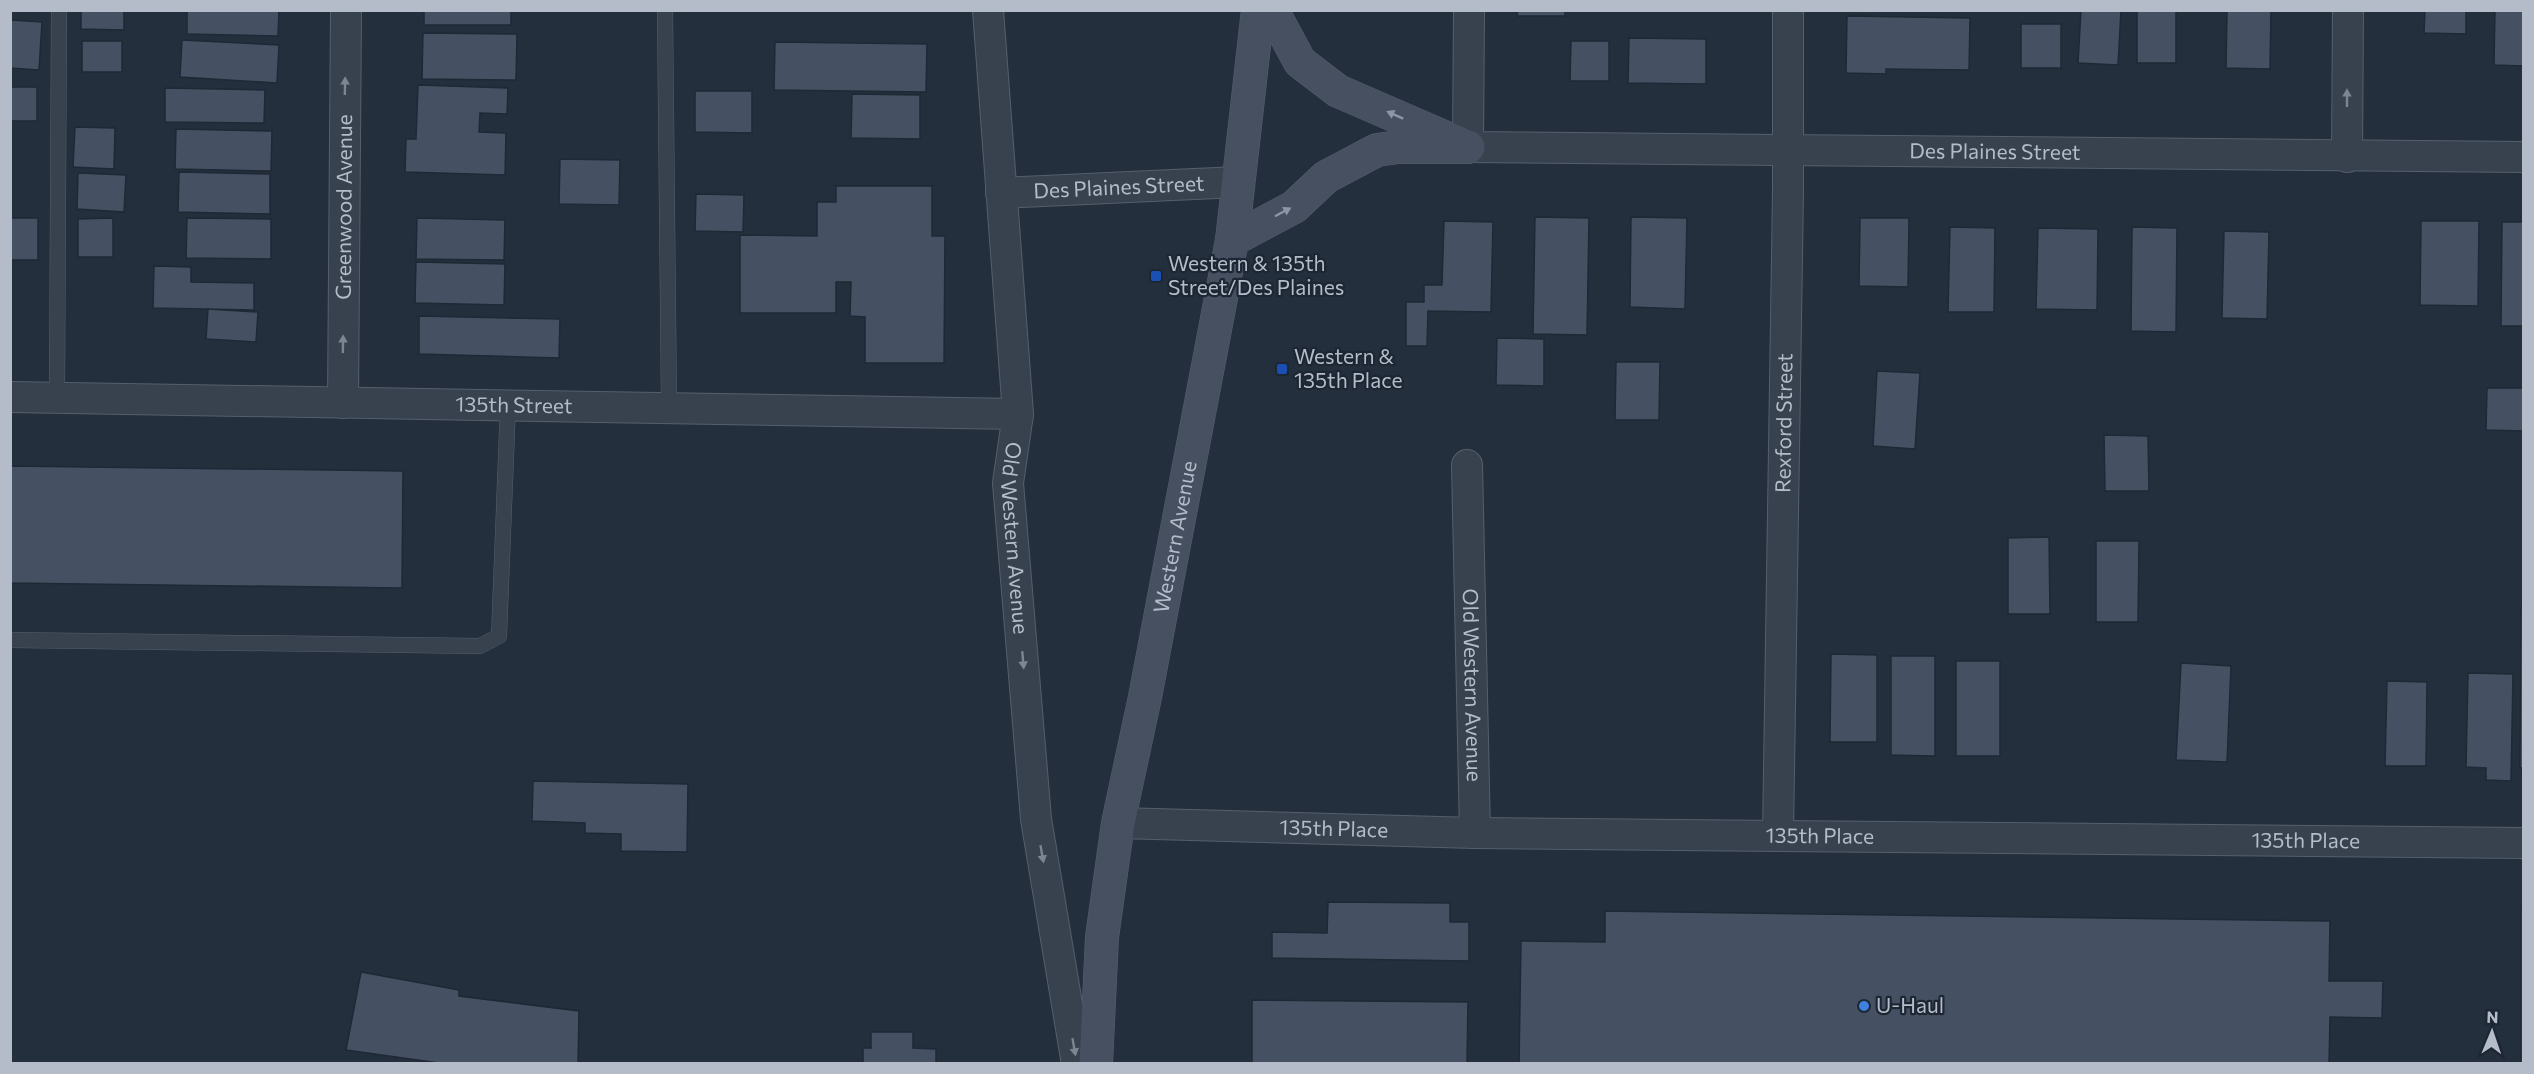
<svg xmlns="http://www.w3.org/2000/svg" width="2534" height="1074" viewBox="0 0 2534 1074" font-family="Commissioner,sans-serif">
<rect width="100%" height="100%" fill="#242f3e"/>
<!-- building -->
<path fill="#455162" stroke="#1f2835" stroke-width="1.5" d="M81,10h43v20l-43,-1z
M187,10h92l-1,26 -91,-2z
M424,10h87v15h-87z
M1518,10h47v6h-48z
M2081,10h40l-3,55 -40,-2z
M2137,10h39v53h-39z
M2227,10h44l-1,59 -44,-1z
M2425,10h41v24l-42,-1z
M2495,10h29v56l-30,-1z
M1847,16l123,2 -1,52 -83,-1v5l-40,-1z
M10,20l32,2 -3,48 -29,-2z
M2021,24h40v44h-40z
M423,33l94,1 -1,46 -94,-1z
M1629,38l77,1v45l-78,-1z
M182,40l97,5 -2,38 -97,-6z
M82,41h40v31h-40z
M1571,41h38v40h-39z
M775,42l152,2 -1,48 -152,-2z
M418,85l90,3 -1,26 -27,-1 -1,19 27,1 -1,42 -100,-3 1,-33h10z
M10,87h27v34h-27z
M165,88l100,2 -1,33 -99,-1z
M695,91h57v42l-57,-1z
M852,94l68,1v44l-69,-1z
M75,127l40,1 -1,41 -41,-2z
M176,129l96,2 -1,40 -96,-2z
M560,159l60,1 -1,45 -60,-1z
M179,172l91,2v40l-92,-2z
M78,173l48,2 -2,37 -47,-3z
M836,186h96v50h13l-1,127h-79v-46l-15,-1 1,-34h-15v31h-96v-78l77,1v-34h19z
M696,194l48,1 -1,37 -48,-1z
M1535,217l54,1 -2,117 -54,-1z
M1631,217l56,1 -2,91 -55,-2z
M10,218h28v42h-28z
M113,218v39h-35v-38z
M187,218l84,1v40l-85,-1z
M417,218l88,2 -1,40 -88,-1z
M1860,218h49l-1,69 -49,-1z
M1444,221l49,1 -2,90 -63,-1 -1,35h-21v-44h18v-17h18z
M2421,221h58l-1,85 -58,-1z
M2502,222h22v104h-23z
M1950,227l45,1 -1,84h-46z
M2132,227l45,1 -1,104 -45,-1z
M2038,228l60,1 -1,81 -61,-1z
M2224,231l45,1 -2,87 -45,-1z
M416,262l89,2 -1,41 -89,-2z
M154,266l37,1v15l63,1v27l-101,-2z
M208,309l50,3 -2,30 -50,-3z
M419,316l141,3 -1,39 -140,-4z
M1497,338l47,1v47l-48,-1z
M1616,362h44l-1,58h-44z
M1877,371l43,2 -5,76 -42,-3z
M2487,388h37v43l-38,-1z
M2104,435l44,1 1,55h-44z
M10,466l393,5 -1,117 -392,-5z
M2049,537l1,77h-42v-76z
M2096,541h43l-1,81h-42z
M2521,608h3v160h-4z
M1831,654l46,1v87h-47z
M1891,656h44v100l-44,-1z
M1956,661h44v95h-44z
M2181,663l50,3 -4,96 -51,-2z
M2468,673l45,1 -2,107 -25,-1v-12l-20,-1z
M2387,681l40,1 -1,84h-41z
M533,781l155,3 -1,68 -66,-1v-17l-36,-1v-10l-53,-2z
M1328,902l122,1v19h19v39l-197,-3v-26l55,1z
M2521,909h3v155h-3z
M1605,911l725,10 -1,60h54l-1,37 -52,-1 -1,47h-810l2,-123 84,1z
M361,972l98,18v6l120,15 -1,53h-132l-100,-14z
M1252,1000l216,2 -1,62h-215z
M871,1032h42v16l23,1v15h-73v-16h8z"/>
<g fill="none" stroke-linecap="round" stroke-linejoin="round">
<!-- service casing -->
<g stroke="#565f6c" stroke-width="16">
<path id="service" d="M665,10l4,398
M57,397l2,-387
M11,640l469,6 19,-10 9,-231"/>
</g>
<!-- minor casing -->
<g stroke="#565f6c" stroke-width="32">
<g id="minor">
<path id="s1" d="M988,10l30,404 -10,69 28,336 41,245"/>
<path id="s2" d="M1469,10l-1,137 1056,10"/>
<path d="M2347,157l1,-147"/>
<path id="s3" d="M1001,193l237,-11"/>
<path id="s4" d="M10,397l1008,17"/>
<path id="s5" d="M343,403l3,-393"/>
<path id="s6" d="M1467,465l8,368"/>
<path id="s7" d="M1118,823l357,10 1049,10"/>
<path id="s8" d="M1778,835l10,-644v-181"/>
</g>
</g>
<!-- secondary casing -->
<g stroke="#565f6c" stroke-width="34">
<g id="secondary">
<path d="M1272,10l28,52 38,29 120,52"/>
<path d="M1232,240l62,-33 32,-30 51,-27 21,-3h70"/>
<path id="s9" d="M1096,1064l6,-127 16,-114 27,-126 87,-457 26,-230"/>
</g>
</g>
<!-- service -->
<use href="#service" stroke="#38414e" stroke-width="15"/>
<!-- minor -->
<use href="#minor" stroke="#38414e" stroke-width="30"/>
<!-- secondary -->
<use href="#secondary" stroke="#465061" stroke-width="33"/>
</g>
<!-- one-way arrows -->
<defs><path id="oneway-solid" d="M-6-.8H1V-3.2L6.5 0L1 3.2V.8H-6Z" transform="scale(1.5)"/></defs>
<g fill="#7c8592">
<use href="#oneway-solid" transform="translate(345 86) rotate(-89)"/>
<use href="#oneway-solid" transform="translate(2347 98) rotate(-90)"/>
<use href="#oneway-solid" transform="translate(343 344) rotate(-89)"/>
<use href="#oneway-solid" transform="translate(1023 660) rotate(85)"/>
<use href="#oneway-solid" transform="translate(1042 854) rotate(80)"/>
<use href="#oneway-solid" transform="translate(1074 1047) rotate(80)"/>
</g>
<g fill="#8e96a5">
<use href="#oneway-solid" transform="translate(1395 115) rotate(-156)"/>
<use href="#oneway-solid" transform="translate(1283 212) rotate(-28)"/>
</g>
<!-- markers -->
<g fill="#1a4fb4" stroke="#1d2633" stroke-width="2">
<rect x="1150" y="270" width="12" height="12" rx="3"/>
<rect x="1276" y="363" width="12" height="12" rx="3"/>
</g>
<circle fill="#3f7fe0" stroke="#1d2633" stroke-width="2" cx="1864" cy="1006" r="6"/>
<g text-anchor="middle" stroke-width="4.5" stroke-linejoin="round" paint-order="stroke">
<!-- street labels -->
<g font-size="21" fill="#b4bcc9" stroke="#1d2633">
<text dy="7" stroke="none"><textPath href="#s2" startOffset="664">Des Plaines Street</textPath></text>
<text dy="7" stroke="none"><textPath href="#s3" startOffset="118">Des Plaines Street</textPath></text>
<text dy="7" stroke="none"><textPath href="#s5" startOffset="196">Greenwood Avenue</textPath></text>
<text dy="7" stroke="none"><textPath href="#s4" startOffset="504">135th Street</textPath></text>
<text dy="7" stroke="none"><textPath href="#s8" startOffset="412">Rexford Street</textPath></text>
<text dy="7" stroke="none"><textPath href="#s9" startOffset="534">Western Avenue</textPath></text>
<text dy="7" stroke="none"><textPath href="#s1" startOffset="530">Old Western Avenue</textPath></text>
<text dy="7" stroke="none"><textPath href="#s6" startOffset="220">Old Western Avenue</textPath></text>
<text dy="7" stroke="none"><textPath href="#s7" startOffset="216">135th Place</textPath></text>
<text dy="7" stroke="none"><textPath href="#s7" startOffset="702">135th Place</textPath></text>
<text dy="7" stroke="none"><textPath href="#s7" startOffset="1188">135th Place</textPath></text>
</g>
<!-- poi labels -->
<g font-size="21" fill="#b4bcc9" stroke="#1d2633" text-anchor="start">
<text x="1168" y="271">Western &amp; 135th<tspan x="1168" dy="24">Street/Des Plaines</tspan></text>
<text x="1294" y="364">Western &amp;<tspan x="1294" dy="24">135th Place</tspan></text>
<text x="1876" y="1013">U-Haul</text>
</g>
</g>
<!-- border -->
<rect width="2534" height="1074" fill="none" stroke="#b4bcc9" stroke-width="24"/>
<!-- north arrow -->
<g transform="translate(2492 1032) rotate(2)" stroke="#1d2633" stroke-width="4.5" paint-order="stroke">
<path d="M0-4.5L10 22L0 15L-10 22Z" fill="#b4bcc9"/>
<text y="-9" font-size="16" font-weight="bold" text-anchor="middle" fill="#b4bcc9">N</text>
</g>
</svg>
